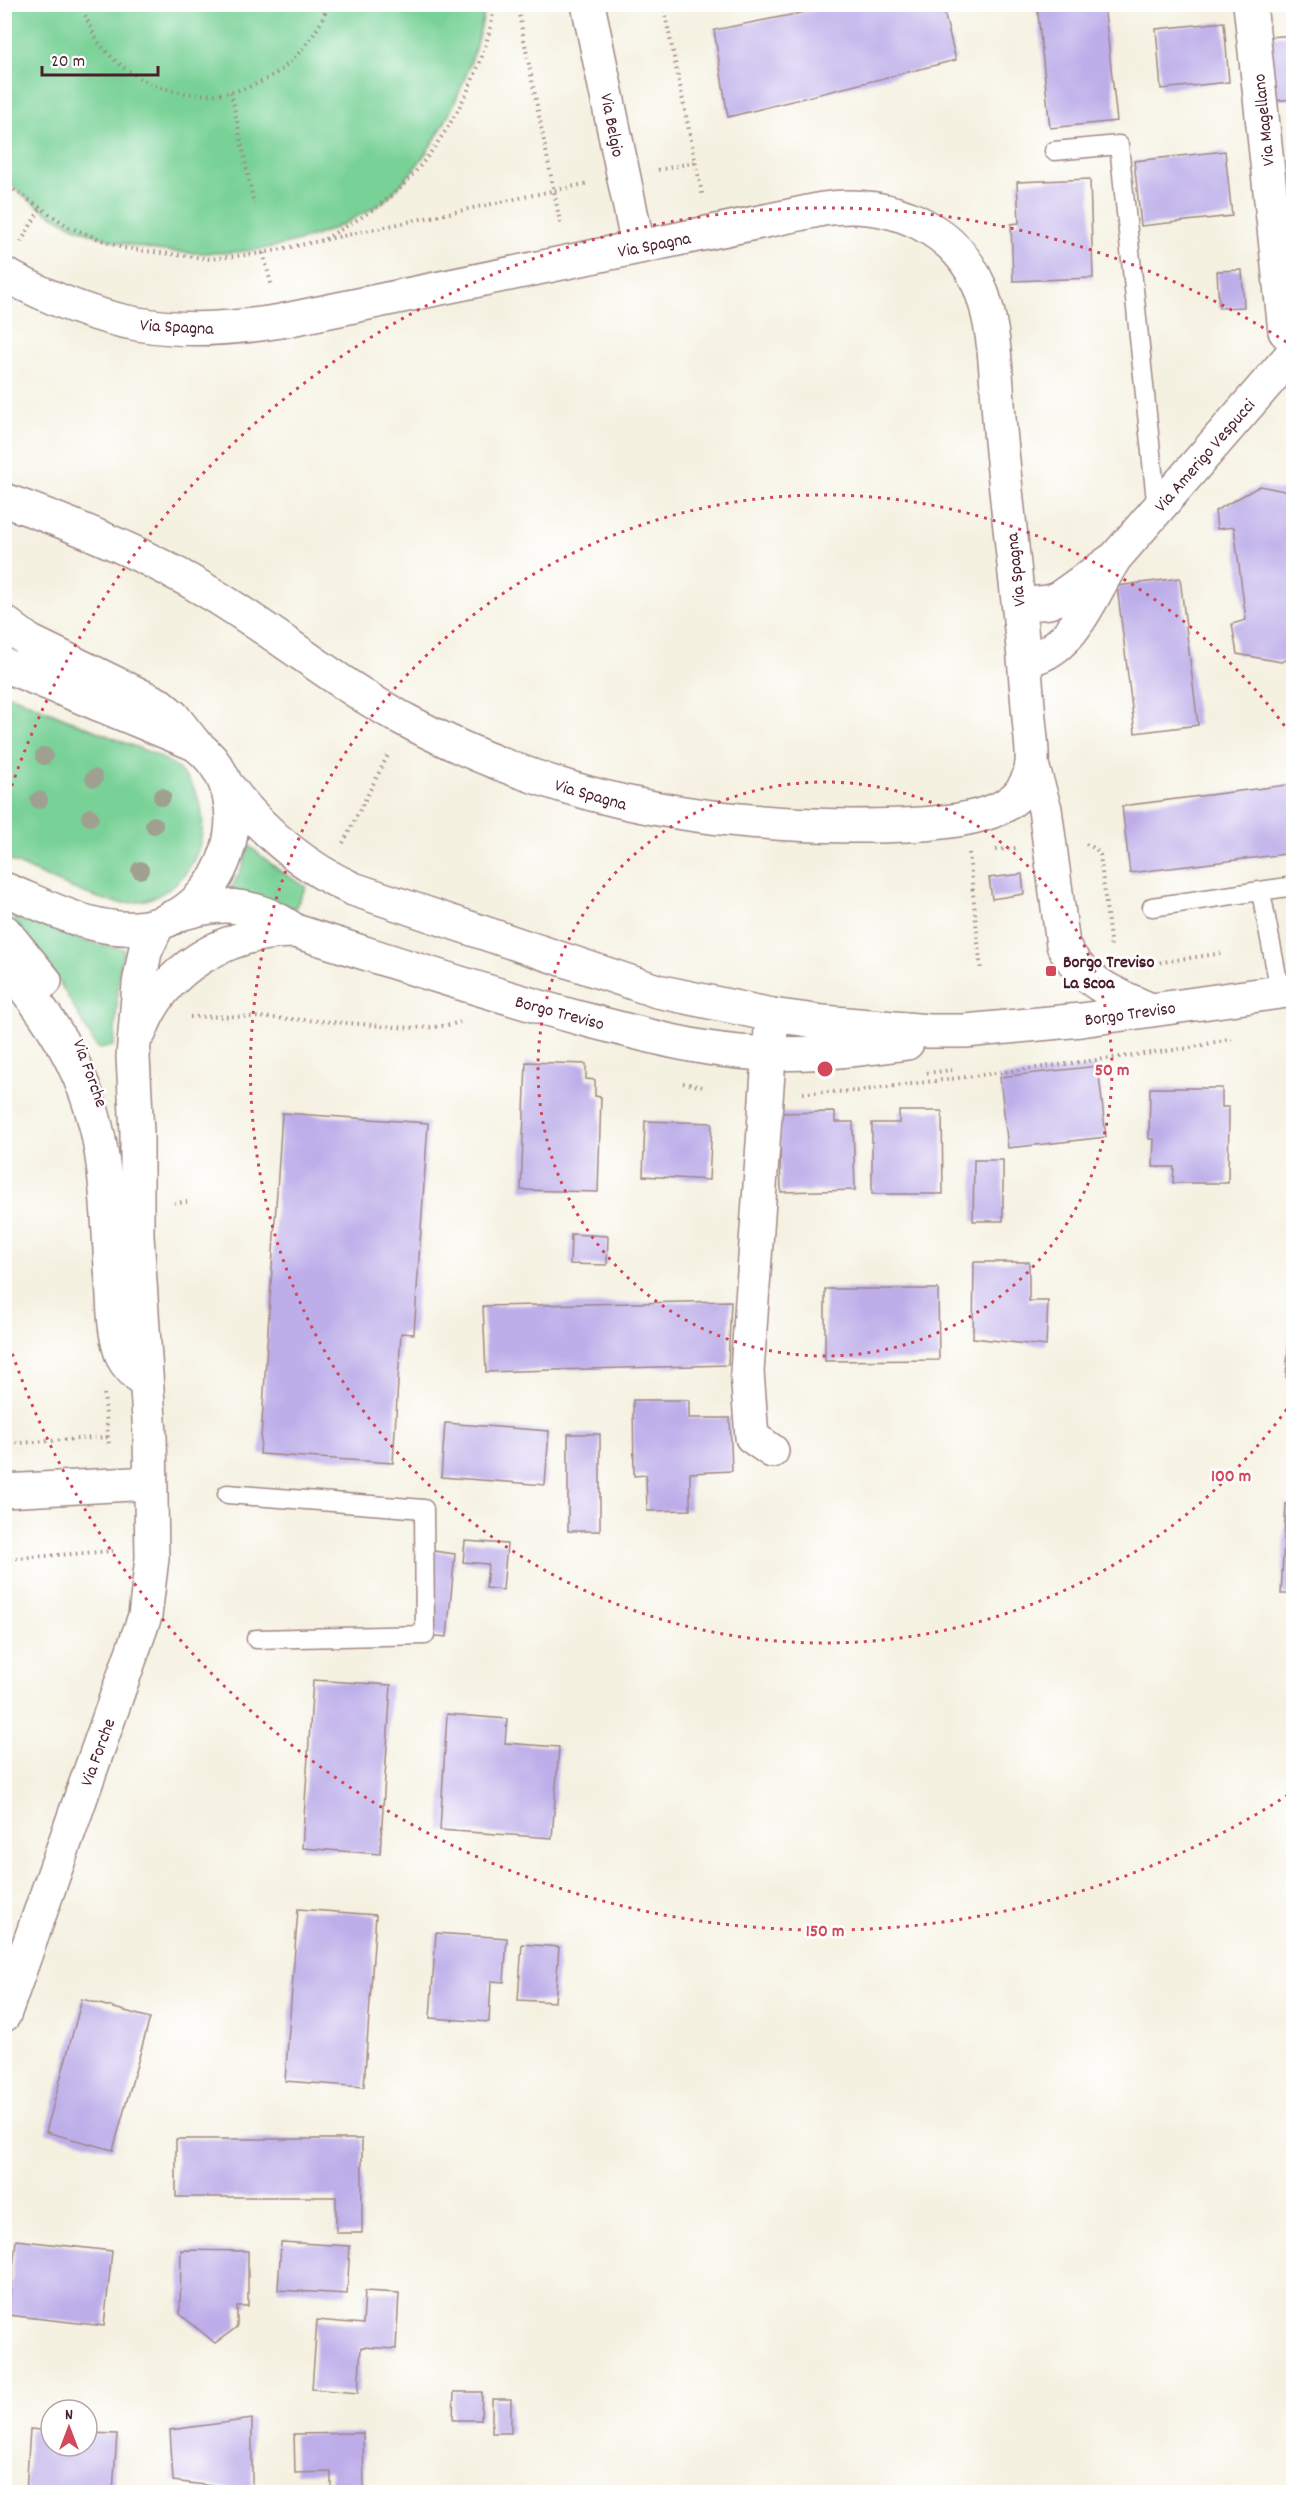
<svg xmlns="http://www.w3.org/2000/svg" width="1298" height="2497" viewBox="0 0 1298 2497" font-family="Dekko,sans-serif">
<rect width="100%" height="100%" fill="#fff"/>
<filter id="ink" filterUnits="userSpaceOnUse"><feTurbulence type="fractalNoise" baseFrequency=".0167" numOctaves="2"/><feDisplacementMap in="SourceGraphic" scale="12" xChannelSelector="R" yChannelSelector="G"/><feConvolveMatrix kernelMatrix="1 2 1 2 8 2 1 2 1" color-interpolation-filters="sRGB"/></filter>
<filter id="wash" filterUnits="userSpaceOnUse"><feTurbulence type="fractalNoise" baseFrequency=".008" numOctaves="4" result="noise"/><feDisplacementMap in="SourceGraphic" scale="24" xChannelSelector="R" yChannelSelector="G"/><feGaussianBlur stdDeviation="1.35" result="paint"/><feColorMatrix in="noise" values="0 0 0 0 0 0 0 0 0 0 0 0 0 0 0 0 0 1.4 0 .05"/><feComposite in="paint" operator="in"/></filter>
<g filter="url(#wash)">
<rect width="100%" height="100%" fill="#f5f1e1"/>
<!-- green -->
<path fill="#78d196" stroke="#617860" stroke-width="1.5" d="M5,4h481v1c-15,73 -46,145 -103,197 -9,7 -22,12 -32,18 -99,54 -267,44 -346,-42z
M5,693c37,16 75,31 113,47 19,8 46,15 61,30 51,48 13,134 -56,133 -26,0 -91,-33 -118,-45z
M248,845l32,26 26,16 -11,21 -65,-18 14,-26z
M5,907l82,35 37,7 -5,25 -5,72 -14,3 -4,-3 -39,-68z"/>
<g id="blocks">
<!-- building -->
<path fill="#bdaee9" d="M846,4h96l14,56 -228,57 -14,-87z
M1037,4h67l13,117 -67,7z
M1224,22l5,60 -68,7 -5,-60z
M1294,35v64l-21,2 -4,-64z
M1225,151l7,65 -91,10 -7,-65z
M1090,179l3,99 -80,3 -2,-57 8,-1 -2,-41z
M1242,270l2,37 -25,1 -2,-37z
M1260,486l34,7v164l-13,5 -44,-8 -5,-30 14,-4 -12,-93 -17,2 -2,-18z
M1180,578l18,147 -63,8 -18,-147z
M1294,784v69l-164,20 -8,-67z
M1022,874l2,20 -32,5 -3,-21z
M526,1062l60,2v15l9,1v16l6,1 -3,95 -77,-2z
M1098,1066l8,71 -98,11 -8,-71z
M1150,1088h72v19h7l-1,76h-55l1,-16h-21l1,-28h-5z
M899,1111h43l1,83h-71v-71h27z
M835,1112v10h18l2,68 -74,2 -2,-79z
M282,1113l146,10 -14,211 -13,-1 -8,130 -133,-9z
M645,1121l67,2 -3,57 -66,-4z
M974,1160h29v61h-30z
M571,1234l37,2 -1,29 -37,-1z
M974,1262h55v39h19l-2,45 -73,-8z
M825,1289h113l1,71 -114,1z
M1292,1294l2,83h-8z
M731,1301l-3,64 -242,7 -3,-66z
M633,1400h56v18h41l2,53 -42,2v37l-43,1 -1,-36 -12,1z
M445,1423l104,8 -4,54 -104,-8z
M568,1434h32v97h-32z
M1286,1504l8,1v89h-13z
M465,1541l42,3 -4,46 -17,-2 2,-24 -25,-2z
M433,1551l22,3 -8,83 -22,-2z
M313,1680l78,5 -11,169 -78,-6z
M447,1714l60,5 -2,24 54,4 -7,91 -112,-8z
M298,1909l78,6 -12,172 -79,-6z
M436,1933l71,5 -3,44 -13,-1 -2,41 -59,-4z
M522,1944l37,3 -4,55 -37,-2z
M82,1999l68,19 -37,132 -67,-18z
M176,2139h186v94h-26v-36h-160z
M16,2240l96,11 -8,75 -96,-11z
M281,2242l69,4 -3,48 -69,-4z
M181,2250l67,1v55h-11v21l-22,16 -35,-29z
M365,2291l34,2 -3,56 -35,-2 -3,46 -46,-4 5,-69 46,4z
M454,2392h28l-1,28h-28z
M492,2399h19v34h-19z
M252,2419v72l-79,-10 -3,-51z
M30,2429l21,2v15h36v-13l30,1 -4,58h-87z
M363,2433l1,57 -33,1v-19l-36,1 -1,-39z"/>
</g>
</g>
<g filter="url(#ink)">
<use href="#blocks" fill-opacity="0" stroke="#a08886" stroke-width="1.5"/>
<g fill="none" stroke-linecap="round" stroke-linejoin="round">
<!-- service casing -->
<g stroke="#a08886" stroke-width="21">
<path id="service" d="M1054,151l65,-6 38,365
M1261,892l19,99
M1152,907l142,-21
M227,1494l197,15 1,126 -169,4"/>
</g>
<!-- minor casing -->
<g stroke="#a08886" stroke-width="36">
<path id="minor" d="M588,4l50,242
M1250,4l35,327 9,10
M4,274c98,53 168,65 277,47l542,-112c67,-10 137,18 160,87 14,42 13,91 17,134 5,54 11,108 17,162 5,42 9,84 12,126 1,15 4,31 3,45 -1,14 -10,31 -22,39 -31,24 -119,24 -159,24 -162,-2 -299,-28 -444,-105 -69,-36 -130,-88 -197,-128 -64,-39 -135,-68 -206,-93
M1115,558l179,-206
M1019,605l30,-3 10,-4 56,-40c-24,37 -42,96 -91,102
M4,622l25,19 131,64 13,11 22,28
M772,1451l-20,-14 -5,-65 25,-357
M4,1491l146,-8"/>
</g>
<!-- tertiary casing -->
<g stroke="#a08886" stroke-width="36">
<path id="tertiary" d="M4,665l191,79c70,52 33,169 -50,183 -48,8 -98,-21 -141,-38
M1032,765l13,44 18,136c18,36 52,50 88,65
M226,784c34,45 76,82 127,105l304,102 115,24 51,7 106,9h36l116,-11 213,-30
M170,918c45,-18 85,-17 125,13 96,30 191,62 288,88 51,13 103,28 156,33 56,5 113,-1 168,-9
M4,931l41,50
M4,964c42,46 77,101 92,162 12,50 12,103 16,155 2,24 1,54 11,77 5,10 16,19 24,27
M140,1032c23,-64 88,-101 155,-101
M4,2015l141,-399 7,-58 -2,-123 -13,-199v-103l-4,-76 6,-73 6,-32 13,-28"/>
</g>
<!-- path -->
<path stroke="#a08886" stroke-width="4" stroke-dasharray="1.5 4.5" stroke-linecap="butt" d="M81,4c6,16 12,33 23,45 49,57 142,62 193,6 13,-14 26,-32 31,-51
M517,4l44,223
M663,4l40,194
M231,92l23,112
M658,170l38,-8
M4,183l65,44 53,21 88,11 53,-6 326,-70
M325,239c24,-15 52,-29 73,-49 45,-43 90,-123 96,-186
M21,242l19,-33
M263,253l9,34
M343,843l46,-90
M1086,844l10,5 4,6 11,93
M996,850l20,-2
M969,853l12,119
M1142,965l81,-12
M190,1017c52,-2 104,2 156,6 36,2 79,10 114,-1
M927,1073l25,-3
M683,1083l22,4
M803,1093l54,-2 333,-43 42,-10
M174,1203l13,-1
M104,1394l5,52
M4,1444l104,-7
M4,1559l109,-8"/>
<!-- service -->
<use href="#service" stroke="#fff" stroke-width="18"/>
<!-- minor -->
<use href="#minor" stroke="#fff" stroke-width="33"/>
<!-- tertiary -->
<use href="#tertiary" stroke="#fff" stroke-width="33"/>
</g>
<!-- trees -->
<g fill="#a0a091">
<circle cx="44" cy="756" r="9"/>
<circle cx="94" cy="778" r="9"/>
<circle cx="162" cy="797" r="9"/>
<circle cx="39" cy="800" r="9"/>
<circle cx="90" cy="817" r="9"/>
<circle cx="154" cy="825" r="9"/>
<circle cx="140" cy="870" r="9"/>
</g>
</g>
<!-- distance rings -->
<g fill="none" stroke="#d1495b" stroke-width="3" stroke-dasharray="3 6">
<circle cx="825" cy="1069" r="287"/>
<path d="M1292 1402A574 574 0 1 1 1292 736"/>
<path d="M1288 1795A861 861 0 0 1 6 1335M6 803A861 861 0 0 1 1288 343"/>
</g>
<!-- markers -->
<rect fill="#d1495b" stroke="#fff" stroke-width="2" x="1045" y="965" width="12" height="12" rx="3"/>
<g text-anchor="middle" stroke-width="5" stroke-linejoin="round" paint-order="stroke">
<!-- street labels -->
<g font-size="18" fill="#4a1f2b" stroke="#fff">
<text transform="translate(1263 120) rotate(-96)" y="6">Via Magellano</text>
<text transform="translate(613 125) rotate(79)" y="6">Via Belgio</text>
<text transform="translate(654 244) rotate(-11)" y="6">Via Spagna</text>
<text transform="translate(177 326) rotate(3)" y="6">Via Spagna</text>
<text transform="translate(1204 455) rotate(-49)" y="6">Via Amerigo Vespucci</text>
<text transform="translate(1015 570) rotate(-96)" y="6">Via Spagna</text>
<text transform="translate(591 794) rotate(16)" y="6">Via Spagna</text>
<text transform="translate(560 1012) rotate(15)" y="6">Borgo Treviso</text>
<text transform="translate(1130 1013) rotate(-8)" y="6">Borgo Treviso</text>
<text transform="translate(91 1073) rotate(70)" y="6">Via Forche</text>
<text transform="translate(97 1752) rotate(-70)" y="6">Via Forche</text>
</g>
<!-- poi labels -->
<g font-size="18" font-weight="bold" fill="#4a1f2b" stroke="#fff" text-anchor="start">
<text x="1063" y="967">Borgo Treviso<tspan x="1063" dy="21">La Scoa</tspan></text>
</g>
</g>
<circle cx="825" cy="1069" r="9" fill="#d1495b" stroke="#fff" stroke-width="3"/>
<g font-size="18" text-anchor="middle" font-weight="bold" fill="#d1495b" stroke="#fff" stroke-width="5" stroke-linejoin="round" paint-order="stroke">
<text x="1112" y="1075">50 m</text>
<text x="1231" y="1481">100 m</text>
<text x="825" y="1936">150 m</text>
</g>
<!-- margin -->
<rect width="1298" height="2497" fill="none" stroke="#fff" stroke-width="24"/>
<!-- north arrow -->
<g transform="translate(69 2428)"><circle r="28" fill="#ffffff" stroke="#b7a5aa" stroke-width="1.5"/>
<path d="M0-4.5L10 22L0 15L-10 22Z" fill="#d1495b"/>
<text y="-9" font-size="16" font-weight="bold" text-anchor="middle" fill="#4a1f2b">N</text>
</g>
<!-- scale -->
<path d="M42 66v9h116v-9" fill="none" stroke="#4a1f2b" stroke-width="3"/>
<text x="51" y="66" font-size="18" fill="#4a1f2b" stroke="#ffffff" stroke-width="4.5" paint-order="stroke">20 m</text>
</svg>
